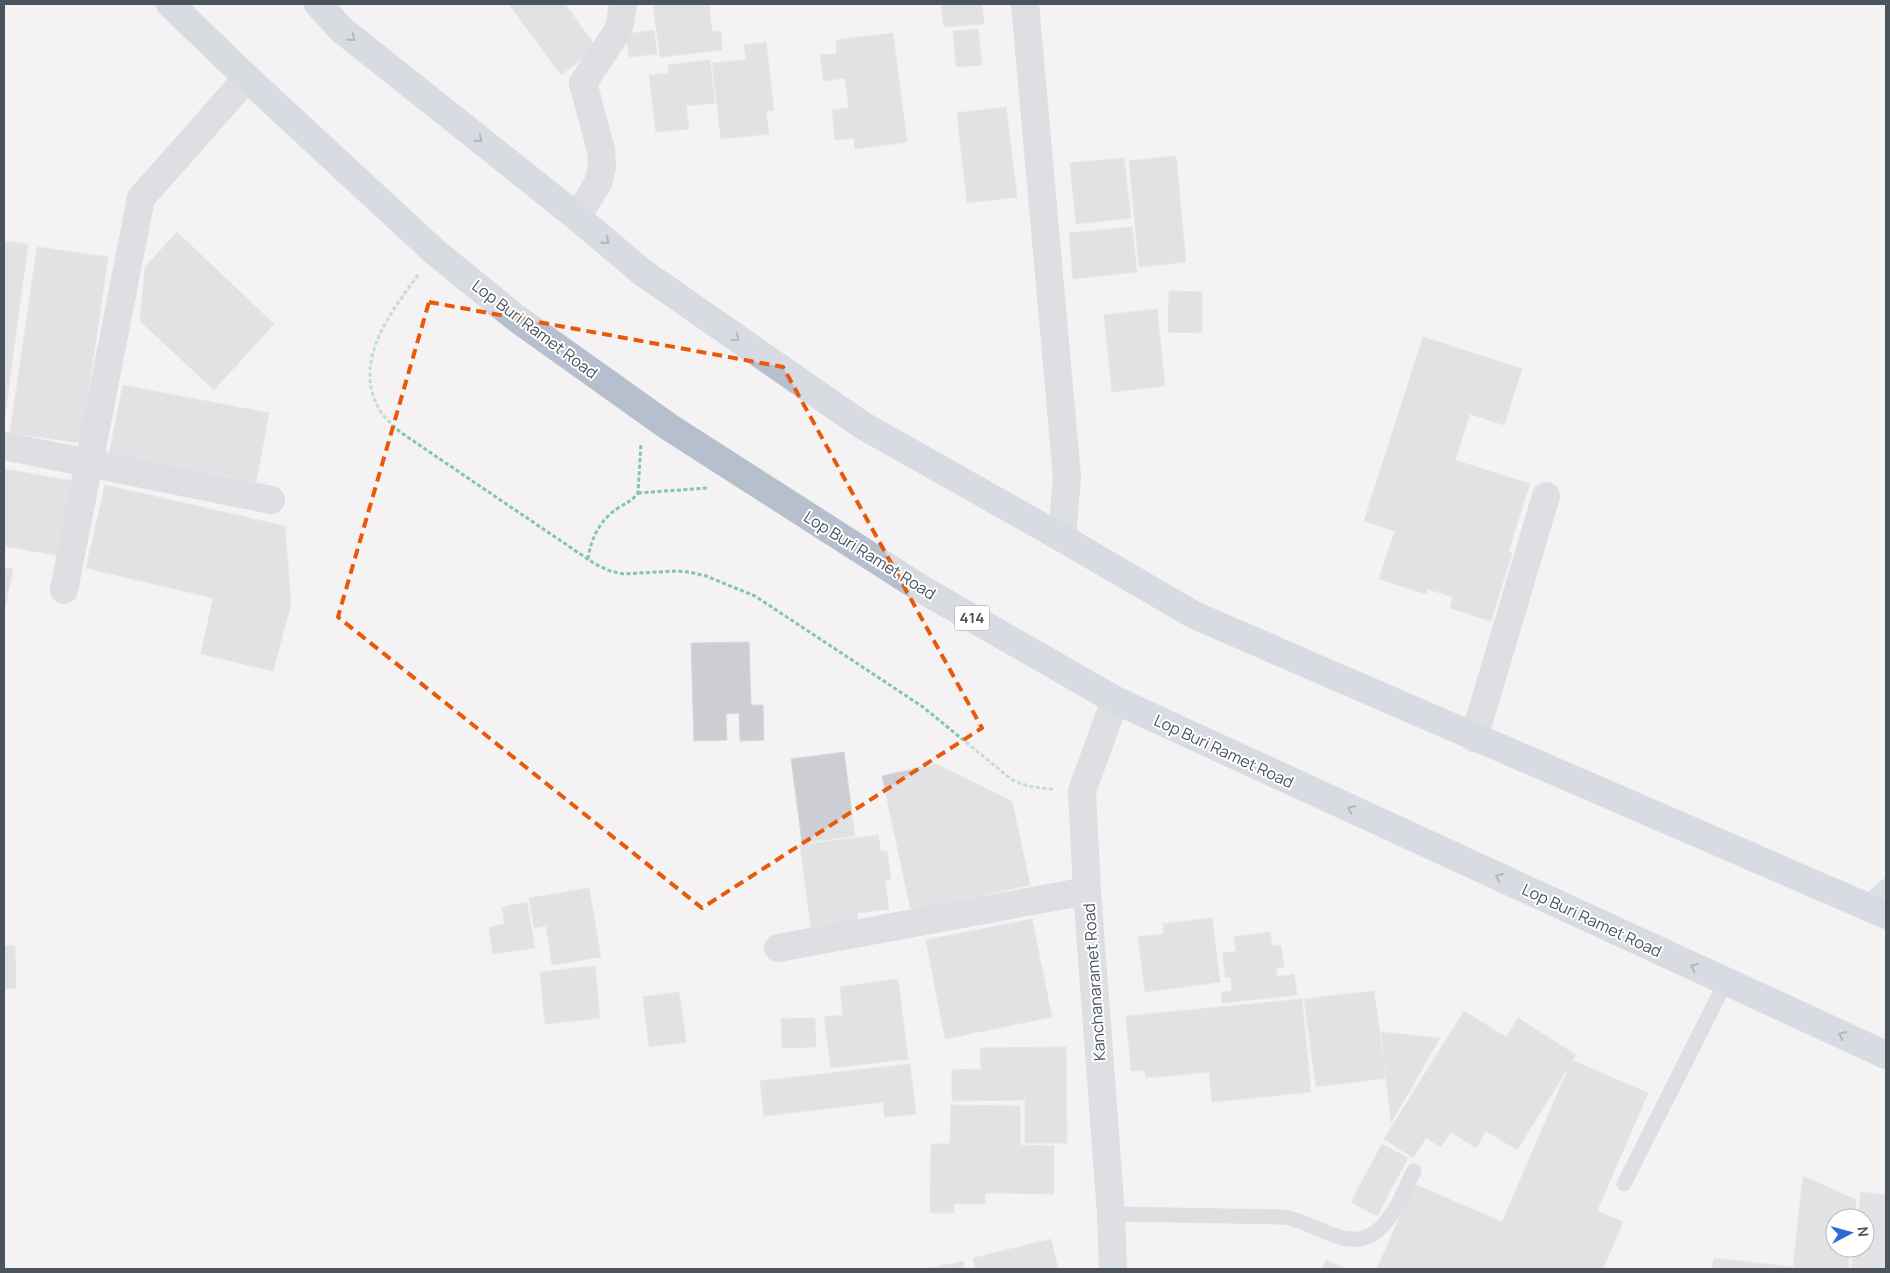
<svg xmlns="http://www.w3.org/2000/svg" width="1890" height="1273" viewBox="0 0 1890 1273" font-family="Manrope,sans-serif">
<rect width="100%" height="100%" fill="#f4f2f2"/>
<!-- building -->
<path fill="#ccced3" stroke="#d6d8dc" d="M509,4h56l32,44 -36,27z
M653,4h56l3,28 9,-1 1,19 -62,7z
M941,4h41l2,20 -40,3z
M978,29l4,36 -26,2 -3,-36z
M654,30l3,24 -28,3 -3,-23z
M893,33l14,109 -52,7 -1,-11 -19,2 -3,-30 17,-2 -4,-30 -21,3 -4,-26 17,-1 -1,-14z
M766,42l8,68 -8,1 3,23 -48,5 -9,-76 34,-3 -2,-15z
M710,60l5,43 -29,3 3,23 -33,3 -7,-57 20,-2 -1,-8z
M1006,107l11,90 -50,6 -10,-90z
M1176,156l10,106 -47,5 -10,-106z
M1124,158l7,60 -55,6 -6,-61z
M1132,227l5,45 -64,7 -4,-46z
M177,232l97,92 -60,66 -74,-69 5,-54z
M4,241l24,3 -24,179z
M37,247l71,10 -27,186 -71,-10z
M1169,291l33,1v41l-34,-1z
M1157,309l8,77 -53,6 -8,-77z
M1423,337l99,32 -18,56 -34,-11 -15,46 75,24 -22,68 4,1 -21,68 -41,-13 3,-11 -26,-8 -1,5 -47,-15 16,-48 -31,-10z
M123,385l146,28 -13,69 -147,-28z
M4,469l69,12 -13,75 -56,-10z
M105,485l180,41 6,78 -18,67 -72,-17 12,-56 -127,-30z
M4,567l9,2 -9,44z
M749,642l2,63h12l1,35 -24,1 -1,-28 -13,1 1,26 -33,1 -3,-98z
M844,752l11,84 -53,7 -11,-84z
M936,764l76,37 18,84 -119,26 -29,-135z
M878,835l3,16h6l4,29 -6,1 4,28 -32,4 1,9 -47,6 -11,-83z
M589,888l12,69 -49,8 -6,-39 -12,2 -5,-30z
M527,902l8,46 -42,6 -4,-27 16,-3 -3,-17z
M1212,918l8,64 -75,10 -7,-55 26,-3 -1,-10z
M1032,919l20,98 -107,22 -19,-99z
M1270,932l2,14 9,-1 3,22 -8,1 1,9 17,-3 3,21 -75,8 -1,-10 11,-2 -1,-14h-6l-2,-24 13,-2 -2,-14z
M4,946h11l1,42 -12,1z
M595,966l5,52 -55,6 -5,-52z
M898,979l10,80 -77,9 -7,-51 19,-2 -3,-28z
M1374,991l12,87 -70,9 -12,-88z
M679,992l7,50 -37,5 -6,-50z
M1302,999l9,93 -99,10 -3,-30 -63,6 -1,-8 -14,1 -5,-55z
M1464,1011l42,26 12,-19 58,37 -59,95 -31,-19 -10,17 -25,-16 -10,15 -15,-9 -13,20 -29,-19z
M815,1018l1,29 -34,1 -1,-29z
M1381,1032l59,6 -49,85z
M1066,1047l1,96h-42v-43l-73,1v-31l29,-1 -1,-21z
M1572,1060l76,33 -51,118 26,11 -20,47h-226l37,-85 88,38z
M910,1064l6,50 -31,3 -2,-15 -119,14 -4,-35z
M951,1105l69,1v39l34,1v48l-69,-1v11h-31v9h-24l1,-69h19z
M1382,1144l26,14 -31,58 -26,-14z
M1803,1176l53,24 -2,18h-19v30h15l-2,21h-136l2,-11 79,9z
M1861,1192l25,3v74h-35l3,-21h11v-30h-7z
M1051,1239l7,30h-83l-2,-11z
M1326,1260l21,9h-25z
M963,1261l1,8h-37z"/>
<g fill="none" stroke-linecap="round" stroke-linejoin="round">
<!-- path -->
<path stroke="#81c7a9" stroke-width="3" stroke-dasharray="4 2.5" stroke-linecap="butt" d="M418,275c-27,37 -66,86 -39,134 5,9 14,16 21,23l195,132 15,7 14,3 51,-3 14,1 17,4 49,20 168,111 88,72c14,8 27,9 43,10
M638,493l69,-5
M588,559c3,-21 12,-39 30,-51 8,-5 14,-7 20,-15l3,-50"/>
<!-- service -->
<path stroke="#c1c8cf" stroke-width="15" d="M1864,906l22,-20
M1624,1184l102,-203
M1111,1214l174,3c19,4 33,13 51,19 46,17 61,-32 78,-65"/>
<!-- minor -->
<path stroke="#c1c8cf" stroke-width="28" d="M1025,4l42,473 -5,61
M577,217l21,-34 4,-16 -1,-17 -18,-67 34,-51 3,-9 3,-19
M4,446l267,54
M64,590l77,-392 106,-120
M1474,738l72,-242
M778,948l309,-57"/>
<!-- tertiary -->
<path stroke="#c1c8cf" stroke-width="28" d="M1113,1269l-2,-55 -24,-323 -5,-100 33,-91"/>
<!-- primary -->
<path stroke="#b5bfcd" stroke-width="28" d="M170,4l77,74 188,174 81,66 153,109 256,164 190,109 771,355
M318,4l24,26 235,187 65,55 220,153 200,113 132,77 692,300"/>
</g>
<!-- one-way arrows -->
<defs><path id="oneway-chevron" d="M-2-3.5L2.5 0L-2 3.5" fill="none" stroke-width="1.6" stroke-linecap="round" stroke-linejoin="round" transform="scale(1.25)"/></defs>
<g stroke="#666f79">
<use href="#oneway-chevron" transform="translate(352 38) rotate(39)"/>
<use href="#oneway-chevron" transform="translate(479 139) rotate(39)"/>
<use href="#oneway-chevron" transform="translate(606 241) rotate(40)"/>
<use href="#oneway-chevron" transform="translate(736 338) rotate(35)"/>
<use href="#oneway-chevron" transform="translate(1351 809) rotate(-155)"/>
<use href="#oneway-chevron" transform="translate(1499 877) rotate(-155)"/>
<use href="#oneway-chevron" transform="translate(1694 967) rotate(-155)"/>
<use href="#oneway-chevron" transform="translate(1842 1035) rotate(-155)"/>
</g>
<!-- marked area -->
<path d="M0 0H1890V1273H0ZM429,302l354,65 199,361 -280,180 -364,-291z" fill="#f4f2f2" fill-opacity=".55" fill-rule="evenodd"/>
<path fill="none" stroke="#e8590c" stroke-width="4" stroke-dasharray="10 6" stroke-linejoin="round" d="M429,302l354,65 199,361 -280,180 -364,-291z"/>
<g text-anchor="middle" stroke-width="4" stroke-linejoin="round" paint-order="stroke">
<!-- shield labels -->
<rect fill="#fff" stroke="#81878e" stroke-width="1" x="954.5" y="605.5" width="35" height="25" rx="4"/>
<g font-size="15" font-weight="bold" fill="#4b545d">
<text x="972" y="623">414</text>
</g>
<!-- street labels -->
<g font-size="16" fill="#4b545d" stroke="#fff">
<text transform="translate(535 329) rotate(37)" y="6">Lop Buri Ramet Road</text>
<text transform="translate(870 555) rotate(32)" y="6">Lop Buri Ramet Road</text>
<text transform="translate(1224 751) rotate(25)" y="6">Lop Buri Ramet Road</text>
<text transform="translate(1592 920) rotate(25)" y="6">Lop Buri Ramet Road</text>
<text transform="translate(1094 982) rotate(-94)" y="6">Kanchanaramet Road</text>
</g>
</g>
<!-- border -->
<rect width="1890" height="1273" fill="none" stroke="#4b545d" stroke-width="10"/>
<!-- north arrow -->
<g transform="translate(1850 1233) rotate(84)"><circle r="24" fill="#ffffff" stroke="#b7bbbe"/>
<path d="M0-4L9 19L0 12L-9 19Z" fill="#2d6ad3"/>
<text y="-8" font-size="14" font-weight="bold" text-anchor="middle" fill="#4b545d">N</text>
</g>
</svg>
